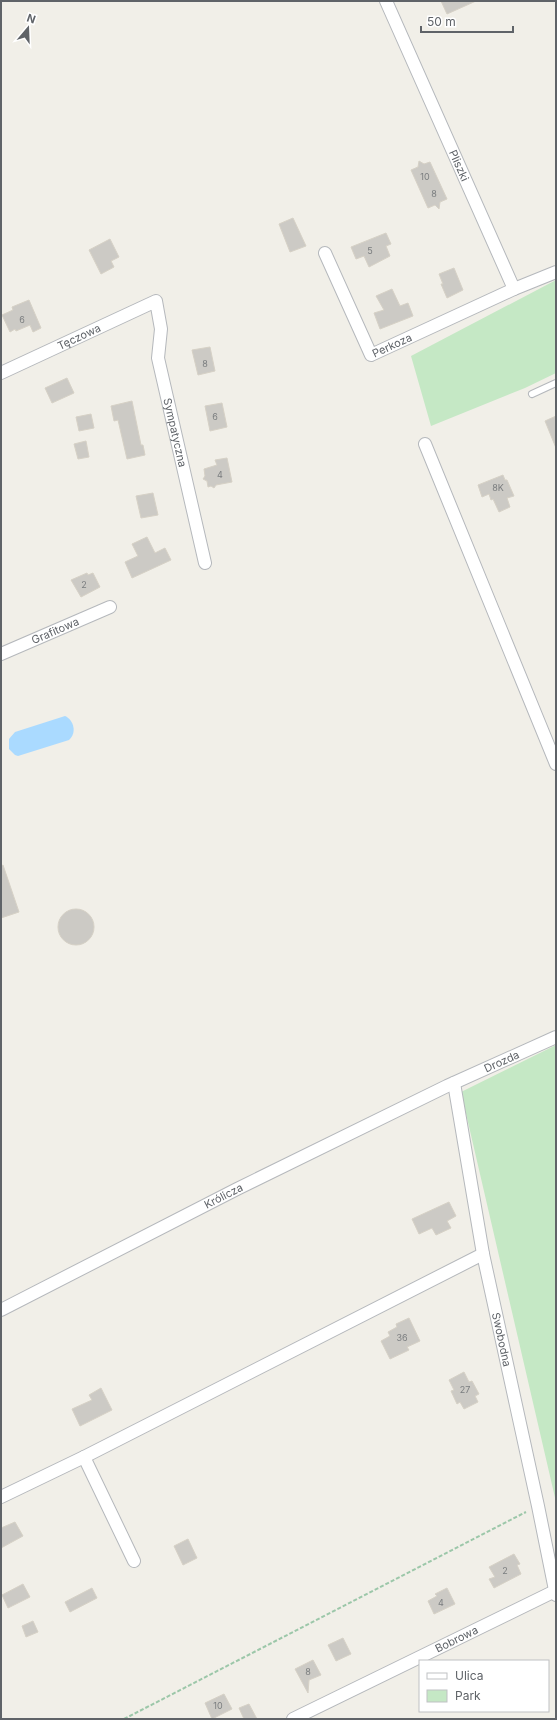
<svg xmlns="http://www.w3.org/2000/svg" width="557" height="1720" viewBox="0 0 557 1720" font-family="Inter,sans-serif">
  <style>
    .green { fill: #c5e8c5 }
    .water { fill: #aadaff }
    .building { fill: #cccac5; stroke: #d6d1c6 }
    .lines { fill: none; stroke-linecap: round; stroke-linejoin: round }
    .lane-casing { stroke: #b5b8bc; stroke-width: 8 }
    .street-casing { stroke: #b5b8bc; stroke-width: 14 }
    .path { stroke: #9cc7a9; stroke-width: 2; stroke-dasharray: 4 2; stroke-linecap: butt }
    .lane { stroke: #fff; stroke-width: 6 }
    .street { stroke: #fff; stroke-width: 12 }
    .labels { text-anchor: middle; stroke-width: 3; stroke-linejoin: round; paint-order: stroke }
    .number-label { font-size: 9px; fill: #7a7d7f }
    .street-label { font-size: 11px; fill: #5f6368; stroke: #fff }
  </style>
  <rect width="100%" height="100%" fill="#f1efe8"/>
  <path class="green" d="M556,280V373L525,388L431,426L411,356Z
    M556,1045V1502L461,1092Z"/>
  <path class="water" d="M65,716C74,720 77,733 69,740L18,756L15,755L9,749V739L15,732Z"/>
  <path class="building" d="M441,1H476L447,14Z
    M419,161L424,164L430,162L447,199L440,202L439,209L435,205L428,208L411,170L418,167Z
    M293,218L306,246L290,252L279,224Z
    M386,233L391,244L386,246L390,256L369,267L364,256L356,259L351,247Z
    M110,239L119,257L111,261L114,267L101,274L89,250Z
    M454,268L463,290L447,298L441,284H443L439,274Z
    M392,289L400,306L408,303L413,316L380,329L374,313L384,310L376,296Z
    M29,300L41,328L33,332L30,325L16,331L15,329L10,332L2,315L13,310L12,307Z
    M210,347L215,371L198,375L192,350Z
    M67,378L74,393L52,403L45,388Z
    M132,401L141,445H143L145,455L127,459L118,420L114,421L111,406Z
    M222,403L227,427L210,431L205,406Z
    M91,414L94,428L79,431L76,417Z
    M556,416V448L545,421Z
    M86,441L89,457L78,459L74,444Z
    M227,458L232,482L216,485L214,488L211,486L208,487L207,481L203,479L205,476L204,469L217,465L215,460Z
    M503,475L505,480H507L514,496L507,498L510,507L499,512L493,499L491,500L489,494L482,497L478,485Z
    M153,493L158,515L141,518L136,496Z
    M147,537L155,553L165,548L171,560L132,578L125,562L138,556L132,544Z
    M87,573L88,575L93,573L100,587L81,597L71,580Z
    M3,865L19,912L1,918V866Z
    M58 927a18 18 0 1 1 36 0a18 18 0 1 1-36 0Z
    M449,1202L456,1216L447,1221L451,1228L436,1235L432,1228L419,1234L412,1219Z
    M409,1318L420,1341L407,1347L409,1350L390,1359L381,1341L390,1336L388,1332L397,1327L396,1324Z
    M464,1372L469,1382L472,1381L479,1394L475,1396L478,1402L464,1409L460,1402L457,1404L451,1391L454,1390L449,1380Z
    M101,1388L112,1410L80,1426L72,1409L92,1400L89,1395Z
    M15,1522L23,1536L1,1548V1528Z
    M188,1539L197,1558L183,1565L174,1546Z
    M514,1554L520,1564L517,1565L521,1574L494,1588L489,1579L495,1577L489,1567Z
    M23,1584L30,1597L8,1608L2,1595Z
    M92,1588L97,1598L70,1612L65,1602Z
    M447,1588L455,1604L434,1614L428,1601L437,1596L435,1594Z
    M33,1621L38,1632L26,1637L22,1626Z
    M343,1638L351,1654L336,1661L328,1645Z
    M313,1660L321,1675L309,1680L308,1693L295,1669Z
    M224,1694L232,1709L212,1719L205,1703Z
    M249,1704L257,1719H244L239,1708Z"/>
  <g class="lines">
    <defs>
      <path id="lane" d="M532,394L556,383"/>
      <g id="street">
        <path id="s1" d="M386,1L514,289L556,272"/>
        <path id="s2" d="M325,253L371,355L514,289"/>
        <path id="s3" d="M1,373L156,301L161,329L158,358L205,563"/>
        <path d="M425,444L556,764"/>
        <path id="s4" d="M1,654L110,607"/>
        <path id="s5" d="M454,1083L483,1254L538,1506L556,1595"/>
        <path id="s6" d="M1,1310L237,1189L447,1086L556,1037"/>
        <path d="M84,1457L134,1561"/>
        <path d="M1,1497L84,1457L483,1254"/>
        <path id="s7" d="M293,1719L555,1591"/>
      </g>
    </defs>
    <use href="#lane" class="lane-casing"/>
    <use href="#street" class="street-casing"/>
    <path class="path" d="M124,1719L526,1512"/>
    <use href="#lane" class="lane"/>
    <use href="#street" class="street"/>
  </g>
  <g class="labels">
    <g class="number-label">
      <text x="425" y="180">10</text>
      <text x="434" y="197">8</text>
      <text x="370" y="254">5</text>
      <text x="22" y="323">6</text>
      <text x="205" y="367">8</text>
      <text x="215" y="420">6</text>
      <text x="220" y="478">4</text>
      <text x="498" y="491">8K</text>
      <text x="84" y="588">2</text>
      <text x="402" y="1341">36</text>
      <text x="465" y="1393">27</text>
      <text x="505" y="1574">2</text>
      <text x="441" y="1606">4</text>
      <text x="308" y="1675">8</text>
      <text x="218" y="1709">10</text>
    </g>
    <g class="street-label">
      <text dy="4" stroke="none"><textPath href="#s1" startOffset="180">Pliszki</textPath></text>
      <text dy="4" stroke="none"><textPath href="#s3" startOffset="86">Tęczowa</textPath></text>
      <text dy="4" stroke="none"><textPath href="#s2" startOffset="135">Perkoza</textPath></text>
      <text dy="4" stroke="none"><textPath href="#s3" startOffset="305">Sympatyczna</textPath></text>
      <text dy="4" stroke="none"><textPath href="#s4" startOffset="59">Grafitowa</textPath></text>
      <text dy="4" stroke="none"><textPath href="#s6" startOffset="559">Drozda</textPath></text>
      <text dy="4" stroke="none"><textPath href="#s6" startOffset="250">Królicza</textPath></text>
      <text dy="4" stroke="none"><textPath href="#s5" startOffset="261">Swobodna</textPath></text>
      <text dy="4" stroke="none"><textPath href="#s7" startOffset="182">Bobrowa</textPath></text>
    </g>
  </g>
  <rect width="557" height="1720" fill="none" stroke="#5f6368" stroke-width="4"/>
  <rect x="419" y="1660" width="130" height="52" fill="#ffffff" stroke="#bfc1c3"/>
  <rect x="427" y="1673" width="20" height="6" fill="#ffffff" stroke="#bfc1c3"/>
  <text x="455" y="1680" font-size="12" fill="#5f6368">Ulica</text>
  <rect x="427" y="1690" width="20" height="12" fill="#c5e8c5" stroke="#bfc1c3"/>
  <text x="455" y="1700" font-size="12" fill="#5f6368">Park</text>
  <g transform="translate(28 28) rotate(19)" stroke="#ffffff" stroke-width="3" paint-order="stroke">
  <path d="M0-3L7 15L0 10L-7 15Z" fill="#5f6368"/>
  <text y="-6" font-size="11" font-weight="bold" text-anchor="middle" fill="#5f6368">N</text>
  </g>
  <path d="M421 26v6h92v-6" fill="none" stroke="#5f6368" stroke-width="2"/>
  <text x="427" y="26" font-size="12" fill="#5f6368" stroke="#ffffff" stroke-width="3" paint-order="stroke">50 m</text>
</svg>
